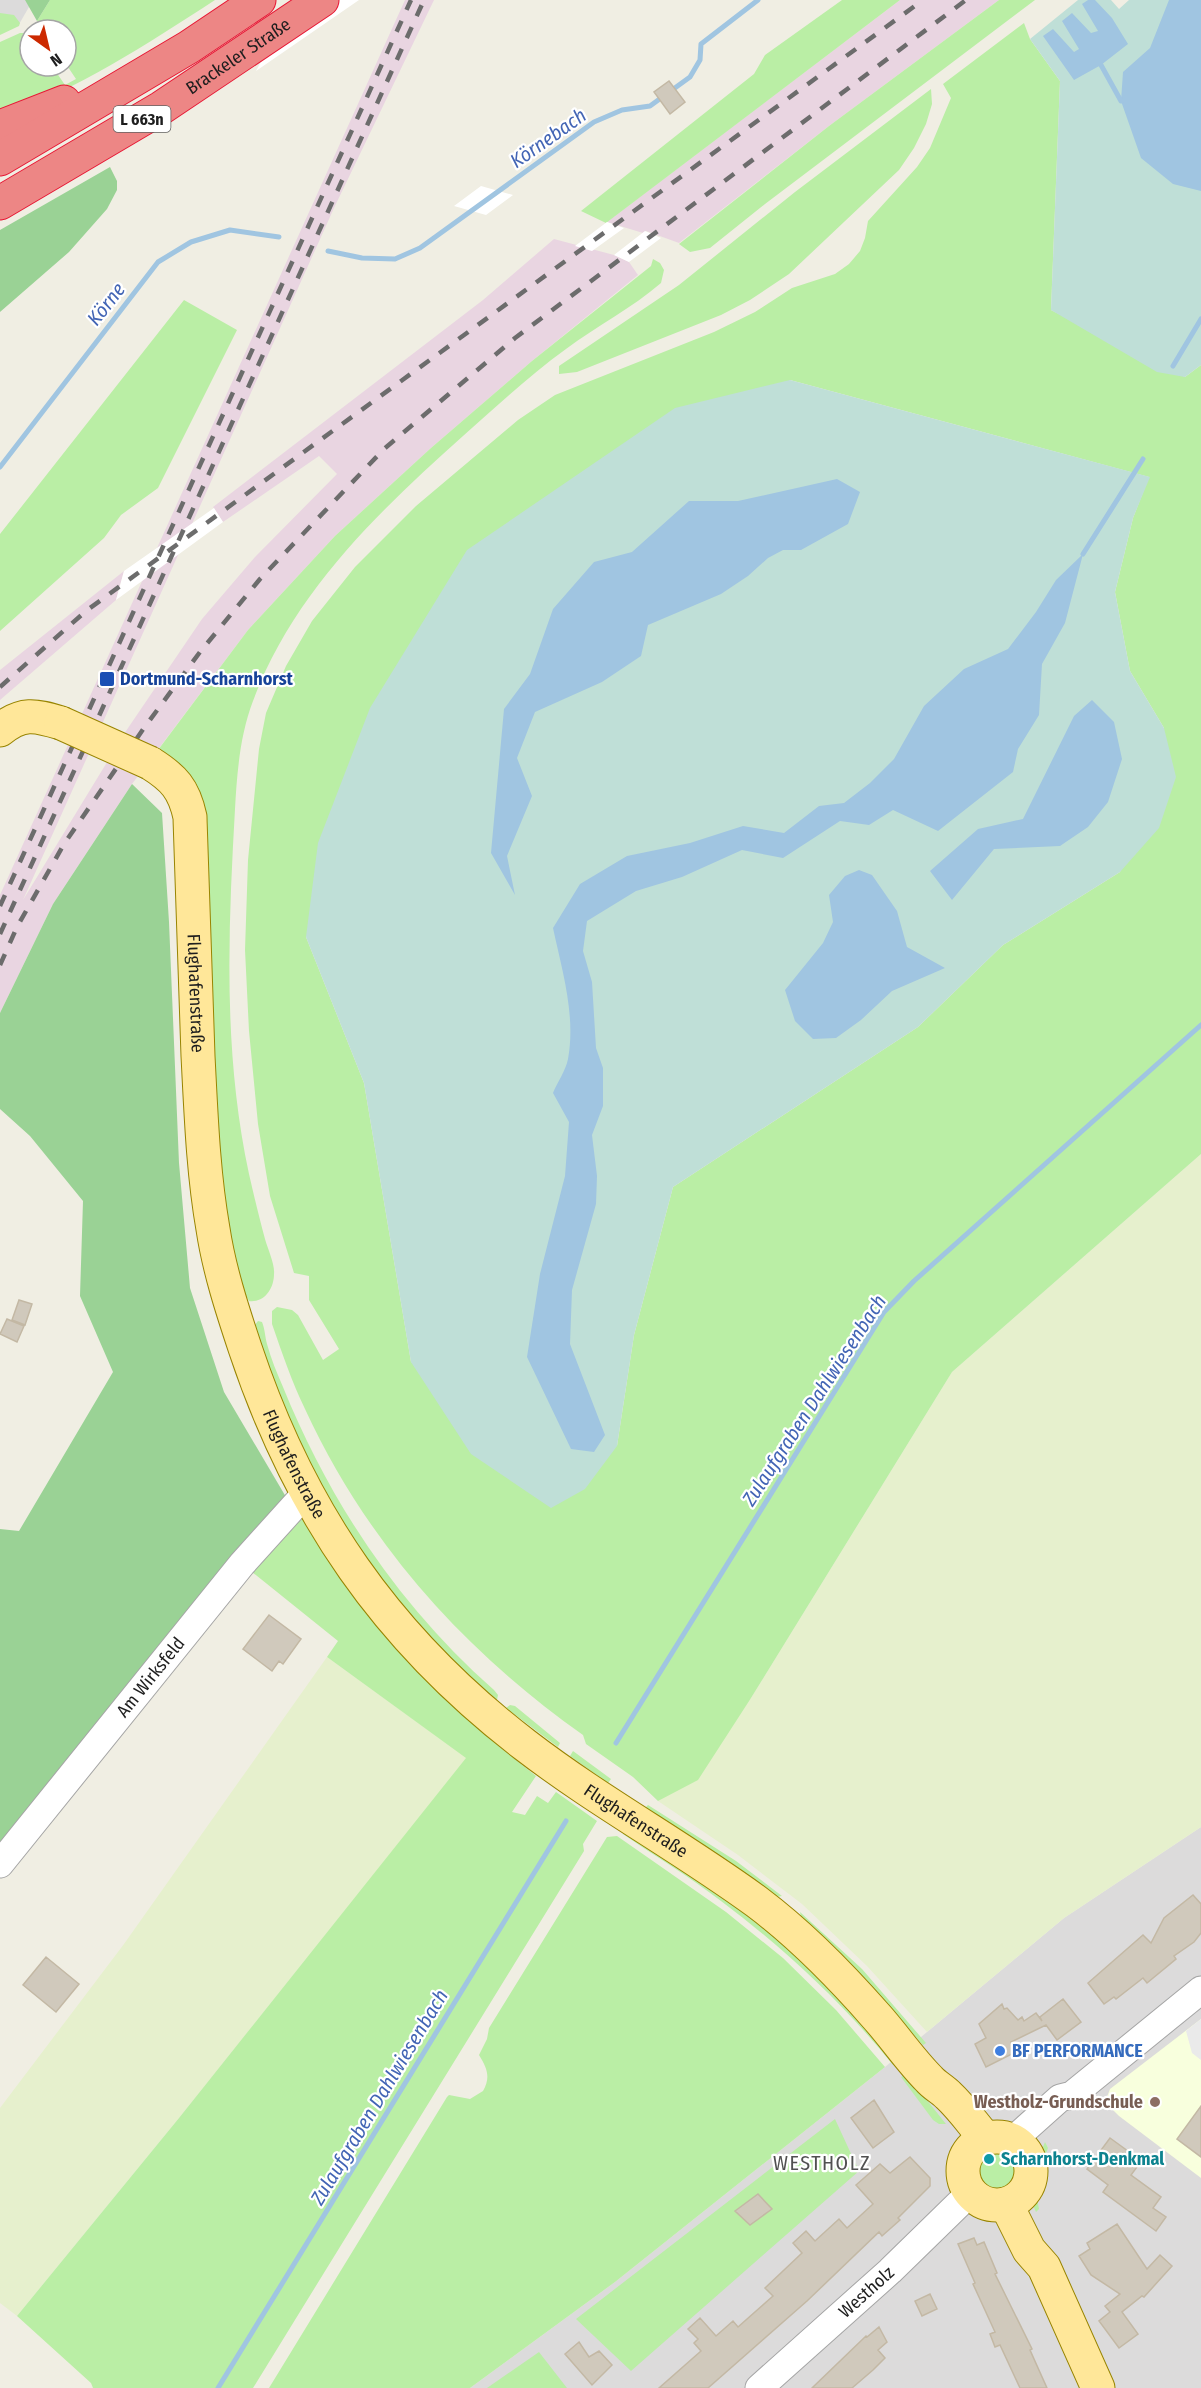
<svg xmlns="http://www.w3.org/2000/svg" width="1201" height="2388" viewBox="0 0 1201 2388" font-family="'Fira Sans Condensed',sans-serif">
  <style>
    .residential { fill: #dcdbdb }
    .industrial { fill: #e9d5e1 }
    .education { fill: #f8ffdd }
    .farmland { fill: #e6f0cd }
    .grass { fill: #baeea5; fill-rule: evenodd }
    .forest { fill: #9ad295 }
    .wetland { fill: #bfdfd7 }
    .parking { fill: #eaeaea }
    .water { fill: #a0c5e1 }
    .pier { fill: #fff }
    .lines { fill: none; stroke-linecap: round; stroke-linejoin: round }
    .stream { stroke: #a0c5e1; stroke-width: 5 }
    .building { fill: #d0c9bc; stroke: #c3b8a4; stroke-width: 1.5 }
    .minor-casing { stroke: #a5a5a5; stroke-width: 29 }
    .major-casing { stroke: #988400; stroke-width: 35 }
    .highway-casing { stroke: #e71734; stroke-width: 35 }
    .minor { stroke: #fff; stroke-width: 27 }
    .major { stroke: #ffe799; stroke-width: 33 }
    .highway { stroke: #ed8685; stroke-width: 33 }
    .rail { stroke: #6c6c6c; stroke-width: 4.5; stroke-dasharray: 12 12; stroke-linecap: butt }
    .major-bridge-casing { stroke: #988400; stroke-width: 35; stroke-linecap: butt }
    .major-bridge { stroke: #ffe799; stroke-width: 33 }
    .transit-dot { fill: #1a4fb4; stroke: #fff; stroke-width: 2 }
    .shop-dot { fill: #3f7fe0; stroke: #fff; stroke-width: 2 }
    .education-dot { fill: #8d6e63; stroke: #fff; stroke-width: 2 }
    .culture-dot { fill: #0f9aa8; stroke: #fff; stroke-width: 2 }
    .labels { text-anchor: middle; stroke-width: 4.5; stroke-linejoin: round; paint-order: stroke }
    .shield { fill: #fff; stroke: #626262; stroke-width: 1.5 }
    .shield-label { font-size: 16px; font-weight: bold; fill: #1e1e1e }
    .street-label { font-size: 18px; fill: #1e1e1e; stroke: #fff }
    .transit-label { font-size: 18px; font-weight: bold; fill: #164399; stroke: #fff; text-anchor: start }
    .shop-label { font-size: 18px; font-weight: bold; fill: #366cbe; stroke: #fff; text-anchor: start }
    .education-label { font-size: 18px; font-weight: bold; fill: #785e54; stroke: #fff; text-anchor: end }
    .culture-label { font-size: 18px; font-weight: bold; fill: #0d838f; stroke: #fff; text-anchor: start }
    .water-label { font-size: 20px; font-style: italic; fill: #4365b5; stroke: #fff }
    .neighbourhood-label { font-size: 20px; letter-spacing: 1.5px; fill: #515151; stroke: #fff }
  </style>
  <rect width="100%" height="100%" fill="#f0eee3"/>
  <path class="residential" d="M0,0H33L18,26L0,33Z
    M1201,1827V2388H470L615,2282L885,2067L1064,1918Z"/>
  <path class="industrial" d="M405,0H434L334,208L23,900L126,731L202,619L255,557L337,474L319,456L223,522L213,507L483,300L554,239L614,255L629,262L638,275L532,361L431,448L335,536L248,630L132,784L53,904L0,1013V895Z
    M900,0H999L829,126L679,243L646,231L643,233L607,222Z
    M124,571L116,600L0,700V670Z"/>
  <path class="education" d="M1201,2019V2178L1119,2116L1110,2107L1107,2097L1110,2089Z"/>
  <path class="farmland" d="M1201,1154V1827L1064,1918L927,2032L867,1966L802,1904L738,1855L658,1801L665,1796L751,1698L952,1372Z
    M327,1657L467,1758L179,2118L17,2316L0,2303V2108L124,1944Z"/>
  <path class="grass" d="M50,0H215C146,45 78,89 0,118V42L20,33H30V66H52L65,85L76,79L66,64V30H44L37,21Z
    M842,0H900L606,223L581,211L754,74L765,55Z
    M999,0H1035L765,204L710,248L690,252L679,244L829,126Z
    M0,13L14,15L20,23L19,26L0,35Z
    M1024,23L1030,39L1060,81L1051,310L1185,377L1201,365V1154L952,1372L751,1698L698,1780L658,1801L633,1777L586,1744L583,1735C463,1650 367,1543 305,1409C292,1382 282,1353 272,1324V1311L277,1307L292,1310L298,1315L323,1360L339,1349L309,1300V1276L294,1273L270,1196L258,1124L249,1031L245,950L248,860L259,749L266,713L286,666L312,621L355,567L416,506L518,420L555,395L714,332L755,312L792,288L835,274L849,264L860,251L865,238L868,221L917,167L930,148L951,98L943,84ZM790,380L1149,477L1133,518L1115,592L1130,671L1164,728L1120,872L1003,945L918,1027L673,1187L634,1335L617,1446L411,1362L364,1083L306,937Z
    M931,89L932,104L926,124L914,148L899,170L789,274L750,300L721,315L577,372L559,374V366L679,285L795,192Z
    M653,259L660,263L664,270L661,283C632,308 597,326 566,349C530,375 497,406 463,436C379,511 293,593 253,701C240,735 237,773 235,809C228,932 223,1053 249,1174C254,1196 259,1217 265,1239C268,1250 275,1264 274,1274C274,1289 264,1303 249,1301L242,1288L230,1233L222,1174L217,1111L210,937L158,750L248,630L335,536L431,448L532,361L651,266Z
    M184,300L237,330L158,488L121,515L104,538L0,631V534Z
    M258,1321L262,1322C265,1329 265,1337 267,1344C271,1359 277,1373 283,1387C330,1503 400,1607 494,1690L498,1695L497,1700C477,1690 453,1661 437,1644C378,1580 325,1506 290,1425C277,1393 266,1359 254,1326Z
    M302,1517C362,1618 443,1704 536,1776L512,1812L525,1815L537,1796L548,1803L556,1792L597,1821L583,1844L584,1851L253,2388H93L91,2383L17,2316L179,2118L466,1758L327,1657L338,1641L247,1568Z
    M510,1705L515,1706L560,1743L558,1747L506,1708Z
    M573,1751L611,1779L608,1783L570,1756Z
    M648,1805L736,1861L782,1896L776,1897L645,1808Z
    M624,1831L741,1909L784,1945L832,1989L897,2063L893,2065C843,2003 785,1949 721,1901C690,1877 655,1856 623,1834Z
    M617,1836L726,1912L783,1958L836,2010L885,2067L615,2282L470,2388H269L447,2097L449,2095L470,2099L483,2091C491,2077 487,2068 479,2055L487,2039L489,2028L607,1837Z
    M800,1912L862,1969L926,2043L923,2045L858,1973L801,1917Z
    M906,2074L946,2124H939L933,2120L901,2077Z
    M835,2119L859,2171L631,2371L576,2319Z
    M1045,2142L1048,2148C1041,2168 1034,2186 1039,2209L1036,2212C1030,2200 1035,2192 1037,2180C1040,2164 1038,2158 1045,2142Z
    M977 2171a20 20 0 1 1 40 0a20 20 0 1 1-40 0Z
    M539,2352L567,2388H487Z"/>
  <path class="forest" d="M25,0H50L37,21Z
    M110,167L117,181V190L107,209L69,252L0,312V230Z
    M132,784L162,813L169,922L179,1163L190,1288L224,1392L286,1497L0,1847V1529L19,1531L113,1372L80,1296L83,1201L30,1136L0,1109V1013L53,904Z"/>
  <path class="wetland" d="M1078,0H1111L1119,9L1129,0H1201V365L1185,377L1157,372L1051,310L1060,81L1030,39Z
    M790,380L1150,477L1133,518L1115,592L1130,671L1164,728L1176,777L1159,828L1120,872L1003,945L918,1027L673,1187L634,1335L617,1446L585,1489L551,1508L471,1454L411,1362L364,1083L306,937L318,843L370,708L467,550L675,408Z"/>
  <path class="parking" d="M1201,2019V2060L1192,2053L1186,2031Z"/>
  <path class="water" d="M1088,0H1095L1112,18L1128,44L1101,65L1074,80L1043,36L1053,29L1074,52L1079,49L1062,21L1072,13L1091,33L1098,31L1082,4Z
    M1169,0H1201V191L1173,184L1141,158L1121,101L1123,72L1150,48Z
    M837,479L860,492L848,524L801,550H783L768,558L748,576L721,594L648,625L641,656L602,682L535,712L517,758L532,796L507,856L515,895L491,853L504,709L530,674L553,609L594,562L632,552L689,501H738Z
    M1083,554L1065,623L1042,664L1039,715L1018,749L1013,772L938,831L893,810L869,825L840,821L783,858L742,850L682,877L636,891L587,921L583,951L592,982L596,1048L603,1068V1106L592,1135L597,1176L596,1204L572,1290L570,1344L605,1435L594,1452L571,1449L527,1357L540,1274L565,1176L569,1122L553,1093C557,1083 566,1070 568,1059C576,1015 562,970 553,928L580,884L627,856L690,843L743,826L784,833L819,806L844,803L870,783L894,759L924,706L964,669L1008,649L1036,612L1056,580Z
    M1092,700L1114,722L1122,759L1108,802L1088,827L1060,846L994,849L952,900L930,871L978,829L1023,819L1074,716Z
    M859,870L872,875L897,911L907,947L945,968L892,991L861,1020L836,1038L813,1039L795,1021L785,990L823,943L833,922L829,895L845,876Z"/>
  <path class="pier" d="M294,0H359L256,71Z
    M481,186L513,195L486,215L454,206Z
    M607,222L624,228L592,251L575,246Z
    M645,231L661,238L629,262L614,255Z
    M214,508L223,522L116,600L124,571Z"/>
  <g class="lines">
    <path class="stream" d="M1101,65L1121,101
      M328,251L362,258L395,259L420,248L594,122L622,110L650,106L690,77L700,60L701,44L758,0
      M1173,366L1201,319
      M0,467L158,262L191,242L230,230L279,237
      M1083,554L1143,459
      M616,1743L884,1312L914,1281L1201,1025
      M218,2388L566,1821"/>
  </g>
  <path class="building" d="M669,81L685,102L670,114L654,92Z
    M19,1300L32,1304L25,1325L12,1320Z
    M7,1319L24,1326L17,1342L0,1334Z
    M269,1615L301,1639L283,1664L279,1661L272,1671L243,1649Z
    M1193,1895L1201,1904V1933L1194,1942L1174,1956L1176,1959L1147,1983L1143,1978L1116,1999L1114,1997L1104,2004L1088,1983L1143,1935L1151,1943L1164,1918Z
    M46,1957L79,1984L56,2012L23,1985Z
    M1063,1999L1081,2022L1057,2040L1046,2025L1011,2042L1016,2052L986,2067L975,2044L986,2038L979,2024L1002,2004L1004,2009L1007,2008L1018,2020L1022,2017L1024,2021L1036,2013L1042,2021L1040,2017Z
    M874,2100L894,2132L873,2148L851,2118Z
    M1201,2106V2157L1177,2139Z
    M1110,2138L1136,2157L1132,2163L1137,2167L1131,2175L1161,2197L1153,2208L1166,2217L1156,2231L1103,2192L1108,2185L1087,2169Z
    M910,2157L930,2178V2186L898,2218L900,2220L882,2236L879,2232L807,2301L708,2388H659L701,2351L694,2343L698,2339L688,2329L700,2318L716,2336L733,2321L738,2327L773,2296L765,2288L802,2253L793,2243L806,2231L815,2241L839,2219L847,2228L873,2204L856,2185L880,2164L890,2173Z
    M758,2194L772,2209L750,2225L735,2211Z
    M1117,2224L1147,2269L1160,2255L1172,2266L1144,2297L1142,2296L1122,2312L1138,2334L1119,2348L1099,2321L1110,2312L1105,2306L1120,2294L1091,2275L1079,2256L1090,2249L1087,2243Z
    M974,2238L977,2245L984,2242L997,2273L995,2274L1032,2349L1030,2350L1047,2388H1020L1000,2345L995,2347L990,2334L995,2332L973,2284L975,2283L958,2244Z
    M930,2294L937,2309L922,2316L915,2301Z
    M879,2327L887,2342L878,2350L885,2358L873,2370L852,2388H812L866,2336L867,2337Z
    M579,2342L589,2357L599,2351L612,2365L592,2385L565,2354Z"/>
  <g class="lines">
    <defs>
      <g id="minor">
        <path id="s1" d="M0,1864L242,1564L306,1493"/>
        <path d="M1013,2140L1060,2098L1072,2095L1201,1990"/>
        <path id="s2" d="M759,2388L890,2271L970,2193"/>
      </g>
      <g id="major">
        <path d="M0,730C22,712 35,715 61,723"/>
        <path id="s3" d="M150,763C174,778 184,789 190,817C192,897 195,977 198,1056C201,1113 203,1172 213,1229C219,1269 232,1309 245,1348C300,1513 387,1639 525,1745C599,1802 682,1847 757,1902C801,1935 840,1975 876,2016C894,2036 910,2060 929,2079C934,2085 942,2089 948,2095C962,2108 973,2124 985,2138"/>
        <circle cx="997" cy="2171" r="34"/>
        <path d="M1006,2204L1029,2250L1044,2267L1098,2388"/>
      </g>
      <g id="highway">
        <path d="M0,127L64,102"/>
        <path d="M0,159L189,47L259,0"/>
        <path id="s4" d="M0,203L161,108L322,0"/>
      </g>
    </defs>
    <use href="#minor" class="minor-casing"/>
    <use href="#major" class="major-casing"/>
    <use href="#highway" class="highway-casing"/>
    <use href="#minor" class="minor"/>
    <use href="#major" class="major"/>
    <use href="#highway" class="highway"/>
    <path class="rail" d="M0,687L86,611L923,0
      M0,906L411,0
      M0,934L424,0
      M0,965L17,927L64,844L144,728L200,652L260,579L384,449L515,338L966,0"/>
    <defs>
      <path id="major-bridge" d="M61,723L150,763"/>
    </defs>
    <use href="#major-bridge" class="major-bridge-casing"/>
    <use href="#major-bridge" class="major-bridge"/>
  </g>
  <rect class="transit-dot" x="99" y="671" width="16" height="16" rx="3"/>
  <circle class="shop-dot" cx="1000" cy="2051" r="6"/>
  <circle class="education-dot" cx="1155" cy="2102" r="6"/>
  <circle class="culture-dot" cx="989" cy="2159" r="6"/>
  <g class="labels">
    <rect class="shield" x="113.5" y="106" width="57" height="26" rx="4.5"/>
    <g class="shield-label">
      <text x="142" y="125">L 663n</text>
    </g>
    <g class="street-label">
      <text dy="6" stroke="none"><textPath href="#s4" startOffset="280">Brackeler Straße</textPath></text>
      <text dy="6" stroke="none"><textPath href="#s3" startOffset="246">Flughafenstraße</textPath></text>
      <text dy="6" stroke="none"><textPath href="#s3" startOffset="732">Flughafenstraße</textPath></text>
      <text dy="6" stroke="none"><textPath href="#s1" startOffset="240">Am Wirksfeld</textPath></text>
      <text dy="6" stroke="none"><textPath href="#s3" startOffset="1234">Flughafenstraße</textPath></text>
      <text dy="6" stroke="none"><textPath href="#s2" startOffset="144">Westholz</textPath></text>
    </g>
    <g class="transit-label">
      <text x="120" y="685">Dortmund-Scharnhorst</text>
    </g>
    <g class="shop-label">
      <text x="1012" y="2057">BF PERFORMANCE</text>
    </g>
    <g class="education-label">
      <text x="1143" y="2108">Westholz-Grundschule</text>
    </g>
    <g class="culture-label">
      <text x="1001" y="2165">Scharnhorst-Denkmal</text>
    </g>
    <g class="water-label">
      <text transform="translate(548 138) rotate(-35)" y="7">Körnebach</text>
      <text transform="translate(106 304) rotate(-52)" y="7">Körne</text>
      <text transform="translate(814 1400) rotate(-57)" y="7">Zulaufgraben Dahlwiesenbach</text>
      <text transform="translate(379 2097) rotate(-59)" y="7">Zulaufgraben Dahlwiesenbach</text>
    </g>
    <g class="neighbourhood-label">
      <text x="822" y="2170">WESTHOLZ</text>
    </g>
  </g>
  <g transform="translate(48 48) rotate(146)"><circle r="28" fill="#ffffff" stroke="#a5a5a5" stroke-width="1.5"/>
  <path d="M0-4.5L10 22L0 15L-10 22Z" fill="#cc2900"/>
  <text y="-9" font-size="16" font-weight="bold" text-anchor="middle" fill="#1e1e1e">N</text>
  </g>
</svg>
